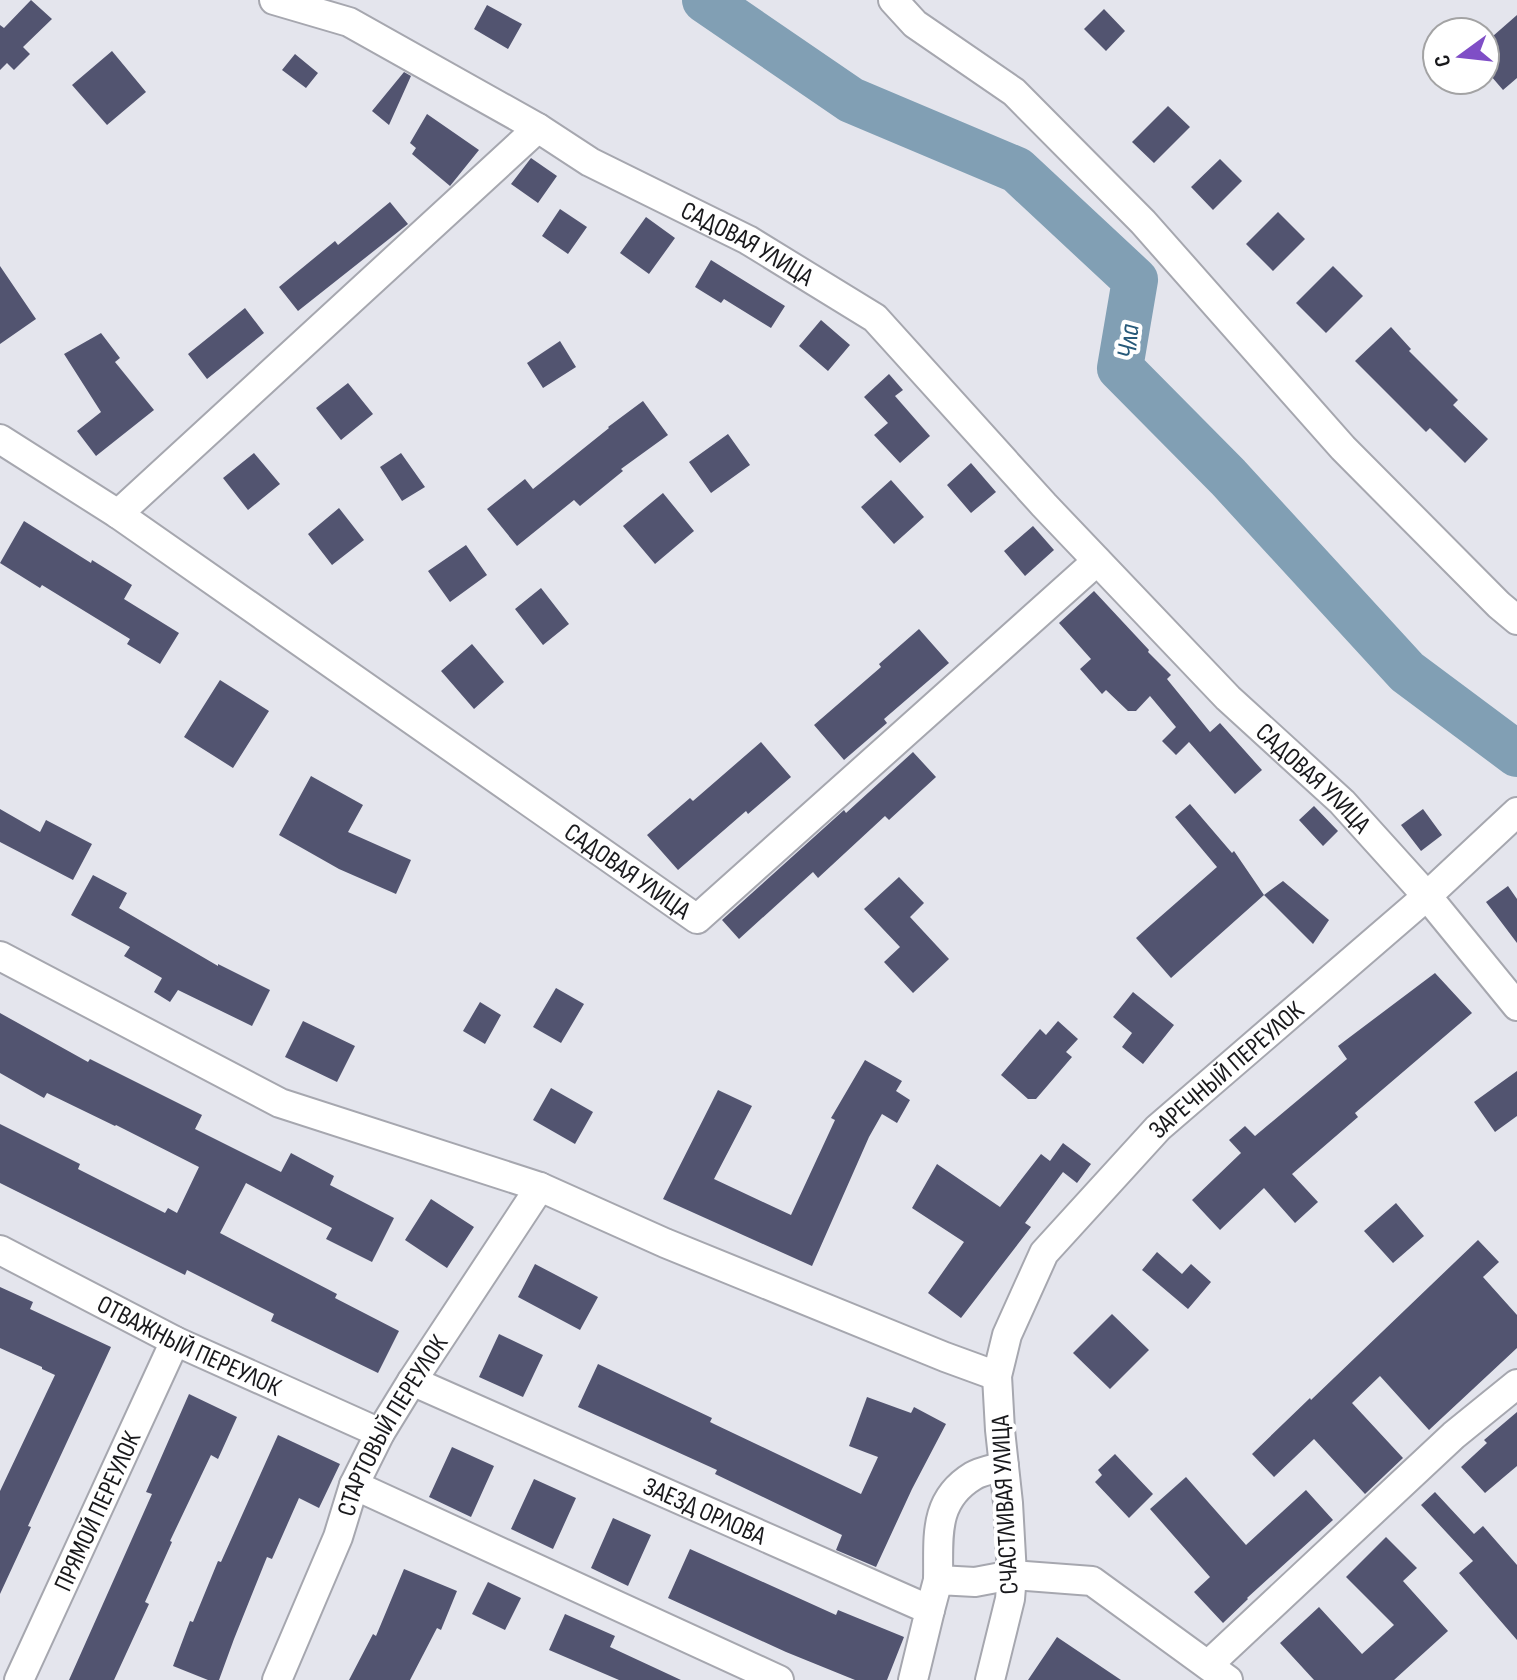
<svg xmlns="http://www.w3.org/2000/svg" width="1517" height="1680" viewBox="0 0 1517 1680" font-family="'Sofia Sans Condensed',sans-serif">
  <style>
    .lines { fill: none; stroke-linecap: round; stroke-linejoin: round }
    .river { stroke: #819fb4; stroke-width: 46 }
    .building { fill: #525470 }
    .minor-casing { stroke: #a6a7af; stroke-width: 32 }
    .minor { stroke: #fff; stroke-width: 28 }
    .labels { text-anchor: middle; stroke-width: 8; stroke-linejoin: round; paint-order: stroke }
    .street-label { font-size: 26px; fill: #19191c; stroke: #fff }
    .water-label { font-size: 28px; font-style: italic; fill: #265979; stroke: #fff }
  </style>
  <rect width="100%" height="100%" fill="#e4e5ed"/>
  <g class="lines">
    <path class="river" d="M705,0L851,100L1017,170L1135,280L1120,368L1228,477L1407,672L1517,754"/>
  </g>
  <path class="building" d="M31,0L52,19L23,47L30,54L14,70L7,63L0,70V25L4,28Z
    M487,5L522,24L508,49L474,29Z
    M1104,9L1125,31L1106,51L1084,29Z
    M1517,15V78L1503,90L1485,69V43Z
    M112,51L146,92L107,125L72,85Z
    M295,54L318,73L306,88L282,70Z
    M404,72L411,76L389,125L372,111Z
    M1168,106L1190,127L1154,163L1132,142Z
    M427,114L479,150L450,186L412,154L416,148L410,143Z
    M531,158L557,176L538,203L511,184Z
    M1220,159L1242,181L1213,210L1191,187Z
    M390,202L408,224L298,311L279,287L335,241L338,245Z
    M560,209L587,227L568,254L542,236Z
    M1278,212L1305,239L1273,271L1246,244Z
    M646,217L675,238L649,274L620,253Z
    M711,260L785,306L771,328L724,299L721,303L695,287Z
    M0,266L36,319L0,344Z
    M1333,266L1363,296L1326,333L1296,303Z
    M245,308L264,333L207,379L188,354Z
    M821,320L850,345L828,371L799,346Z
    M1391,327L1411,349L1409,351L1458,400L1453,405L1488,439L1465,463L1430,428L1426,432L1355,361Z
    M101,333L120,358L115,362L154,410L96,456L77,431L101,412L64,354Z
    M560,341L576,367L543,388L527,363Z
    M889,374L903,390L895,396L930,436L900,463L874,435L888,423L864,397Z
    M348,383L373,414L341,440L316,408Z
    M643,401L668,435L621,469L623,471L580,506L574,500L517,546L487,509L525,479L533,489L609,428L608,427Z
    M728,434L750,465L711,493L689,462Z
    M254,453L280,484L248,510L223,478Z
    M401,453L425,487L402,501L380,467Z
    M971,463L996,492L971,513L947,485Z
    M891,480L924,517L894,544L861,507Z
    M663,493L694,531L655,564L623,526Z
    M339,508L364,540L332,565L308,534Z
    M24,521L91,563L92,560L132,585L124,599L179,633L160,664L127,644L130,639L42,585L40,588L0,563Z
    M1033,526L1054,550L1025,576L1004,551Z
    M466,545L487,575L450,602L428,571Z
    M541,588L569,624L543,645L515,609Z
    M1094,591L1149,650L1148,652L1171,675L1167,679L1210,732L1220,723L1262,770L1235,794L1189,742L1176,755L1162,741L1176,727L1150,696L1136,711H1128L1106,690L1102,694L1080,669L1091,659L1059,623Z
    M919,629L949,663L884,719L887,723L844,760L814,725L881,667L879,664Z
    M472,644L504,682L474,709L441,671Z
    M220,680L269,711L233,768L184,737Z
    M761,742L791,777L748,814L746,811L678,870L647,835L690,798L693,801Z
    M913,752L936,777L889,820L885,816L818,878L813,872L739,939L722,920L844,810L846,813Z
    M311,776L363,805L348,832L411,860L396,894L339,869L279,835Z
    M1190,804L1232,853L1234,851L1264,895L1171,978L1136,938L1217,867L1175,817Z
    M1314,806L1338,831L1323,846L1299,820Z
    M0,809L40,832L46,820L92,844L73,880L0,842Z
    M1423,809L1442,835L1421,851L1401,825Z
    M93,875L127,893L119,908L218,966V964L270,990L252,1026L178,990L170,1002L154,992L162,978L124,956L130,947L71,915Z
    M899,877L924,903L910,917L949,959L913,993L884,962L900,947L864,909Z
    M1283,881L1329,920L1313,944L1264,895Z
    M1508,886L1517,899V943L1486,902Z
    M1435,973L1472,1013L1355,1113L1358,1117L1292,1174L1318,1202L1295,1223L1264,1188L1220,1230L1192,1200L1241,1153L1229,1140L1245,1126L1255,1136L1347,1059L1338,1046Z
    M556,988L584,1004L561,1043L533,1027Z
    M1133,992L1174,1025L1143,1064L1122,1047L1132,1033L1113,1017Z
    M480,1002L501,1015L485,1044L463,1031Z
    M0,1013L88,1062L90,1059L202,1115L195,1129L281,1172L291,1153L334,1176L330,1185L394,1218L372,1262L326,1239L332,1228L246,1183L220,1233L337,1294L335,1298L399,1331L378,1373L271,1321L274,1314L187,1270L185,1275L0,1183V1124L80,1164L78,1169L165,1213L168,1208L177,1213L199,1167L116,1125L115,1126L47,1093L44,1098L0,1073Z
    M303,1021L355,1046L337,1082L285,1057Z
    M1058,1021L1078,1039L1066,1052L1072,1057L1036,1099H1028L1001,1075L1040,1029L1046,1035Z
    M865,1060L902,1081L896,1091L910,1100L897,1123L882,1114L869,1137L812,1266L663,1199L718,1090L752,1106L714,1179L791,1215L835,1120L831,1118Z
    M1517,1071V1116L1495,1132L1474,1102Z
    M551,1088L593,1112L575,1144L533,1120Z
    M1063,1143L1091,1164L1077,1183L1063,1172L1025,1223L1031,1227L961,1318L928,1293L964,1242L912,1208L937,1164L1000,1207L1041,1154L1050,1161Z
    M431,1199L474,1227L447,1268L405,1240Z
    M1396,1203L1424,1236L1393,1263L1364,1231Z
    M1478,1240L1499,1262L1483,1277L1517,1315V1348L1429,1430L1380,1376L1352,1403L1403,1458L1365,1494L1314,1439L1274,1477L1252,1454L1310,1398L1311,1400Z
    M1157,1252L1182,1274L1191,1264L1211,1282L1188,1309L1142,1270Z
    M535,1264L598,1297L580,1330L518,1297Z
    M0,1287L33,1302L30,1309L111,1347L28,1526L31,1527L0,1594V1491L55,1375L42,1369V1367L0,1348Z
    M1112,1314L1149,1350L1110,1389L1073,1353Z
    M499,1334L543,1355L523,1397L479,1377Z
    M598,1364L712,1418L710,1422L714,1424L861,1494L878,1457L849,1446L867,1397L911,1413L914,1407L946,1424L912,1489L876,1567L836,1550L842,1535L715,1474L717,1470L578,1407Z
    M189,1394L237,1417L218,1459L211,1455L170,1541L172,1542L145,1602L149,1604L114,1680H69L152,1494L146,1492Z
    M1517,1412V1466L1485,1493L1461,1467L1487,1443L1484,1440Z
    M278,1435L340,1464L319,1508L299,1498L272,1559L267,1557L234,1639L219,1680H208L173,1666L190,1621L193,1622L218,1561L221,1562Z
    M452,1447L494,1466L471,1517L429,1497Z
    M1115,1454L1153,1494L1129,1518L1095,1482L1102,1475L1098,1470Z
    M1186,1477L1246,1545L1306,1490L1333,1520L1247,1598L1248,1599L1223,1623L1194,1592L1210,1577L1150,1509Z
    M534,1479L576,1498L553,1549L511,1529Z
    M1435,1492L1474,1534L1483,1526L1517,1565V1640L1459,1573L1473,1561L1421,1505Z
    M613,1518L651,1535L628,1586L591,1568Z
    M1386,1537L1417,1568L1403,1581L1448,1631L1394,1680H1314L1280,1643L1319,1607L1362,1654L1394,1625L1346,1577Z
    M690,1549L836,1615L838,1610L904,1637L887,1680H855L786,1652L668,1598Z
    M404,1569L457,1591L441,1630L437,1628L410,1680H349L373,1634L376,1636Z
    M488,1582L521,1598L505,1630L472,1614Z
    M565,1614L615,1636L610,1647L681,1680H619L549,1650Z
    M1057,1637L1121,1680H1028Z"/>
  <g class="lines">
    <defs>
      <g id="minor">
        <path id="s1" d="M274,0L349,22L538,128L590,162L748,240L875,318L1044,505L1228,698L1342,802L1427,896L1517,1006"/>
        <path d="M893,0L915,24L1014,92L1143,222L1343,448L1499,605L1517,620"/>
        <path id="s2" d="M0,439L118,514L697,919L1097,561"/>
        <path d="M118,514L538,128"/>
        <path d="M0,956L280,1103L540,1187L665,1243L945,1357L997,1376"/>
        <path id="s3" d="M0,1250L175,1341L380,1433"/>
        <path id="s4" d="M412,1381L930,1610L913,1680"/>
        <path d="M354,1485L779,1680"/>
        <path d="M938,1580C939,1539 932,1501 973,1476C981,1471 994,1469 1004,1466"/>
        <path d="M930,1610L938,1580L975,1582L1012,1575L1092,1581L1228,1680"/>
        <path d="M1208,1665L1454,1435L1517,1384"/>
        <path id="s5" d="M19,1680L175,1341"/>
        <path id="s6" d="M277,1680L338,1537L354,1485L380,1433L412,1381L540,1187"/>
        <path id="s7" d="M990,1680L1010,1599L1012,1575L1008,1503L1000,1430L997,1376L1007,1335L1044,1253L1158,1128L1427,896L1517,812"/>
      </g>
    </defs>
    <use href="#minor" class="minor-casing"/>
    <use href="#minor" class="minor"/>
  </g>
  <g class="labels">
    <g class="street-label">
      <text dy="9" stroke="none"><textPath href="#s1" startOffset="534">САДОВАЯ УЛИЦА</textPath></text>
      <text dy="9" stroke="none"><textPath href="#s1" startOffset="1318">САДОВАЯ УЛИЦА</textPath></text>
      <text dy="9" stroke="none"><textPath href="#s2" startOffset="762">САДОВАЯ УЛИЦА</textPath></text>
      <text dy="9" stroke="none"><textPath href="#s7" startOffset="698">ЗАРЕЧНЫЙ ПЕРЕУЛОК</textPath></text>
      <text dy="9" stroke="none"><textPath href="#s3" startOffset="212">ОТВАЖНЫЙ ПЕРЕУЛОК</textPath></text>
      <text dy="9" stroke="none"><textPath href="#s6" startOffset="280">СТАРТОВЫЙ ПЕРЕУЛОК</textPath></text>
      <text transform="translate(1004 1505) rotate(-93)" y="9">СЧАСТЛИВАЯ УЛИЦА</text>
      <text dy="9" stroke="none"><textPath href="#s5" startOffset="186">ПРЯМОЙ ПЕРЕУЛОК</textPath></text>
      <text dy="9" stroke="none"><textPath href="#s4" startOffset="320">ЗАЕЗД ОРЛОВА</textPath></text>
    </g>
    <g class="water-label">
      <text transform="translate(1127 341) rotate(-84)" y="10">Чла</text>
    </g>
  </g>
  <g transform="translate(1461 56) rotate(255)"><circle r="38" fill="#ffffff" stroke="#a3a3a4" stroke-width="2"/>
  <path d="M0-6L14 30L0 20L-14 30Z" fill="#7f4ec6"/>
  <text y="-12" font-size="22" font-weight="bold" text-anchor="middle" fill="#19191c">С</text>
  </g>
</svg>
